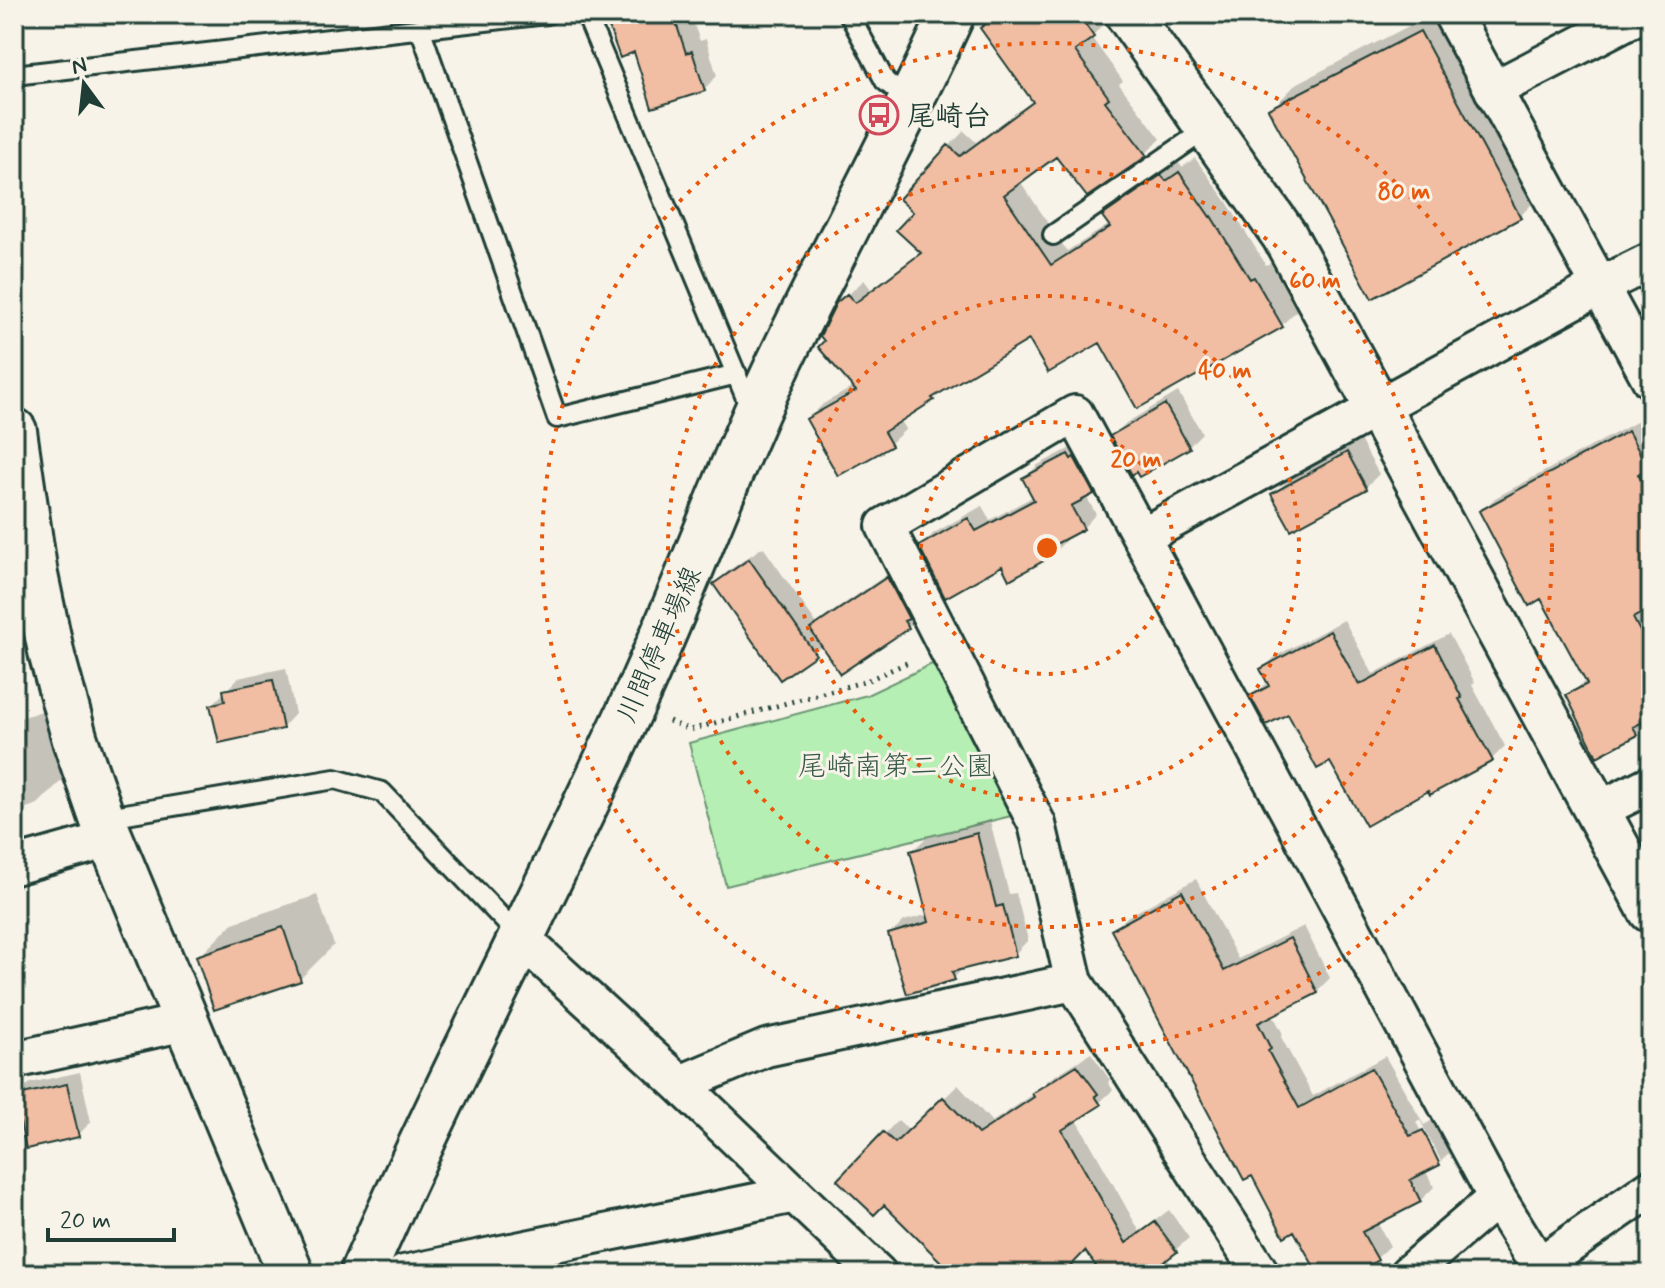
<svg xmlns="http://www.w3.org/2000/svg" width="1665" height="1288" viewBox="0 0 1665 1288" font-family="Mynerve,'Klee One',sans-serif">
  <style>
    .green { fill: #b6efb3; stroke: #6a9674; stroke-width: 2 }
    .shadow { fill: #0003; fill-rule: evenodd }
    .building { fill: #f1bda3; stroke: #1f3d34; stroke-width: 2 }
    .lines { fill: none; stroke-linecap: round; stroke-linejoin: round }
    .lane-casing { stroke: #1f3d34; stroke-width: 24 }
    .street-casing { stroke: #1f3d34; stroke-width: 42 }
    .secondary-casing { stroke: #1f3d34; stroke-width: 50 }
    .path { stroke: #1f3d34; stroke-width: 5; stroke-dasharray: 2 6; stroke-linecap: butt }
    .lane { stroke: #f7f3e8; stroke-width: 18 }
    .street { stroke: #f7f3e8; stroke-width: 36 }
    .secondary { stroke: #f7f3e8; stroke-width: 44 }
    .ring { fill: none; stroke: #e8590c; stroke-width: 4; stroke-dasharray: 4 8 }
    .labels { text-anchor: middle; stroke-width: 6; stroke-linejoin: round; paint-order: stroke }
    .poi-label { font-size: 28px; font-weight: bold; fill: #1f3d34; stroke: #f7f3e8; text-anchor: start }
    .street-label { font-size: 28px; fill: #1f3d34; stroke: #f7f3e8 }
    .park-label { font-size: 28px; fill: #365847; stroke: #f7f3e8 }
    .centre { fill: #e8590c; stroke: #f7f3e8; stroke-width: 4 }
    .ring-label { font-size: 24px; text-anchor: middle; font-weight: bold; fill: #e8590c; stroke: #f7f3e8; stroke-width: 6; stroke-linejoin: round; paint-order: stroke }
  </style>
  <rect width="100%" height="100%" fill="#f7f3e8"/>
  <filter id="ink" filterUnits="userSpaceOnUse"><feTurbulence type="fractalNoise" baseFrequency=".0125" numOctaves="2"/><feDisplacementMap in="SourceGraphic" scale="16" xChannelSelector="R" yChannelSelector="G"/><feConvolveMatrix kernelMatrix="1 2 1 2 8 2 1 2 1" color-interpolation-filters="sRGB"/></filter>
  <g filter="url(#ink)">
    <path class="green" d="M936,662L1015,815L726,886L689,743L867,695Z"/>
    <path class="shadow" d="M609,14H690L700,41L706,39L717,76L704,89L635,50L621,55Z
      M997,14H1104L1108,20L1091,37L1123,81L1119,84L1161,139L1145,154H1057L1020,181L1067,251L1110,224L1104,216L1119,201L1177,161L1182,167L1195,158L1227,202L1266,265L1270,263L1297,310L1282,325L1100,340L1030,337L941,391L900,419L906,429L890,444L808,419L823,404L855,386L838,304L864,280L871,289L922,251L915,212L949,146L964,131L976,142L1034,100L983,28Z
      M1432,14H1450L1545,191L1520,216L1372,296L1271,110L1296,84Z
      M1178,392L1202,433L1189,446L1113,436L1126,423Z
      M1642,419L1651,436V716L1648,717L1650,720L1636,734L1568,696L1586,680L1541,597L1482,511L1495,498Z
      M1360,440L1379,474L1366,487L1274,494L1287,481Z
      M1082,442L1106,479L1086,496L1096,514L1083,528L1065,537L1066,540L1053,554L1003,564L921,546L934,533L982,506L990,520L1034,496L1024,479L1038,465Z
      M763,547L817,624L826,616L901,565L921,614L908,627L823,645L780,678L715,585L728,571Z
      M1344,620L1373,674L1449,634L1475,683L1472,685L1505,746L1492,759L1429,789L1330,760L1288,711L1253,696L1269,681L1262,670L1276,656Z
      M286,668L295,714L282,728L212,705L238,678Z
      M51,708L72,770L38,804L14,812V720Z
      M990,821L1009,894L1016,893L1028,940L1015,954L965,966L954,978L890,935L904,921L929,914L912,851L926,838Z
      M1196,879L1238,959L1304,926L1330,978L1317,991L1272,1013L1283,1034L1281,1037L1313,1096L1385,1056L1424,1125L1436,1118L1452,1150L1439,1163L1425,1170L1434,1187L1420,1201L1377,1222L1390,1246L1376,1259L1349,1274H1320L1114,930L1127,917ZM1420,1120L1441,1161H1436L1416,1122Z
      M317,895L334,945L300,979L199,957L233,923Z
      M1091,1053L1110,1080L1108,1082L1113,1090L1099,1103L1076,1118L1140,1232L1169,1210L1189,1238L1166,1258L1170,1263L1158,1274H1105L1086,1248L1061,1274H955L884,1202L840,1180L898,1120L910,1131L958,1085L992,1122L1034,1094L1048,1080Z
      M80,1072L91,1122L78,1135L17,1096L30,1083Z"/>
    <path class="building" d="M631,14H673L686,53L692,51L705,91L652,108L634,52L620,58L607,22Z
      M999,14H1078L1094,37L1075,51L1109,98L1105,101L1147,156L1087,197L1056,157L1004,195L1051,265L1110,227L1102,216L1161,175L1166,181L1179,172L1210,217L1211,216L1250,279L1254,277L1283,327L1137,409L1100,343L1048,373L1029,340L932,398L934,400L884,432L892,446L838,476L806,419L856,391L818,347L824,341L820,336L836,303L847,294L855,303L921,253L896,230L913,212L899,199L948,145L960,156L1033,102L980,28Z
      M1420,31L1521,218L1372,299L1268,109Z
      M1165,404L1190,448L1139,477L1136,472L1132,475L1110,436Z
      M1628,431L1648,468L1638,474L1651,497V608L1633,618L1651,652V718L1633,727L1638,735L1597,757L1566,695L1587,684L1541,599L1529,606L1479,511Z
      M1347,452L1367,489L1291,530L1271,494Z
      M1068,454L1071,459L1074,457L1094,494L1071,506L1084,529L1050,547L1054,555L1009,580L1002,566L945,598L919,546L968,518L976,531L1034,500L1022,478Z
      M749,559L816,655L780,680L713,584Z
      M887,577L909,619L904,621L909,628L840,674L810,629Z
      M1330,631L1359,685L1435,645L1462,698L1459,699L1493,761L1430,795L1428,791L1366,826L1330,762L1317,769L1288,714L1266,725L1250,696L1269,686L1260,669Z
      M273,680L283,729L219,743L210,705L225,701L223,690Z
      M977,833L996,907L1003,905L1016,956L952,972L955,980L907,994L888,934L929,922L910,851Z
      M1182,891L1224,971L1290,938L1318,993L1258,1023L1271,1049L1268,1051L1299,1108L1371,1068L1410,1136L1423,1130L1440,1165L1410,1180L1421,1202L1362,1232L1378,1260L1353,1274H1318L1294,1231L1284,1237L1252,1176L1244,1180L1111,930Z
      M283,927L301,981L214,1010L196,956Z
      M1077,1065L1098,1094L1095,1096L1101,1105L1062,1130L1126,1243L1155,1222L1177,1252L1148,1274H1084L1096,1266L1085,1251L1063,1274H953L884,1205L874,1215L837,1180L883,1132L895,1143L943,1097L978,1134L1034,1097L1032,1093Z
      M67,1084L79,1137L26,1149L14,1096Z"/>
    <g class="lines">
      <defs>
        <path id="lane" d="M586,14L751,410
          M849,14L885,81L911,102
          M420,28L557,418L737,374
          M14,75L547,14
          M1053,235L1208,128
          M102,818L335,779L382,792L520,937"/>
        <path id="street" d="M1452,14L1651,380
          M1493,90L1640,14
          M1143,536L1600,286L1651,261
          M1597,811L1651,784
          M14,866L110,839
          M522,939L680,1084L878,1274
          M14,1060L186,1022
          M680,1084L766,1048L1074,982
          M404,1274L795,1194
          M1261,1274L1074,982L1037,824L885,526L1075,414L1497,1198L1539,1266L1651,1188
          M1408,1274L1497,1198"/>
        <path id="secondary" d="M1128,14L1284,235L1651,910
          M14,431L35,575L52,656L75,740L102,818L291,1274
          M362,1274C447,1080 547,892 635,699C689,581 733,456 790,340C844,231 902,124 952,14"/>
      </defs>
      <use href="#lane" class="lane-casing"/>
      <use href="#street" class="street-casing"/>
      <use href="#secondary" class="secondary-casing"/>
      <path class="path" d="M669,721L690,730L866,681L911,661"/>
      <use href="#lane" class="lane"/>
      <use href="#street" class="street"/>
      <use href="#secondary" class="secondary"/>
    </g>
  </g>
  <g class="ring">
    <circle cx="1047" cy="548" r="126"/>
    <circle cx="1047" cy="548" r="252"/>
    <circle cx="1047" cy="548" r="379"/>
    <circle cx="1047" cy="548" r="505"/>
  </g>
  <defs>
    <symbol id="bus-ring" viewBox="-11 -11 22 22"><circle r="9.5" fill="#f7f3e8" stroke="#d1495b" stroke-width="1.5"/><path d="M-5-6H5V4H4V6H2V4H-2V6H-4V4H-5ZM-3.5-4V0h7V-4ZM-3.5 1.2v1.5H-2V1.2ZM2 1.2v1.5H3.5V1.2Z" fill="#d1495b"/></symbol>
  </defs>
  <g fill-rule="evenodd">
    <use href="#bus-ring" x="857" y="93" width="44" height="44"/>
  </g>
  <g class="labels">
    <g class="poi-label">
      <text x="907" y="125">尾崎台</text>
    </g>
    <g class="street-label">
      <text transform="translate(658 644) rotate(-66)" y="10">川間停車場線</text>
    </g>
    <g class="park-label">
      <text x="896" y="775">尾崎南第二公園</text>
    </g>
  </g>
  <circle cx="1047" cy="548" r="12" class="centre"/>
  <g class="ring-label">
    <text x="1404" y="199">80 m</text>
    <text x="1315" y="288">60 m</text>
    <text x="1225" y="378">40 m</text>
    <text x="1136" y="467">20 m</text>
  </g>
  <rect width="1665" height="1288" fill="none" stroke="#f7f3e8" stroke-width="48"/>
  <rect x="24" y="24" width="1617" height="1240" fill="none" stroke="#1f3d34" stroke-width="3" filter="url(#ink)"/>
  <g transform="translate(84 84) rotate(345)" stroke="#f7f3e8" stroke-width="6" paint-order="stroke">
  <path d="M0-6L14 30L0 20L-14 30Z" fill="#1f3d34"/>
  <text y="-12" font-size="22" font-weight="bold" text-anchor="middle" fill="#1f3d34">N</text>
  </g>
  <path d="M48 1228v12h126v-12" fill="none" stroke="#1f3d34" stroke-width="4"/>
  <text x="60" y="1228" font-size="24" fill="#1f3d34" stroke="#f7f3e8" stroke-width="6" paint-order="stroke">20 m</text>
</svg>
